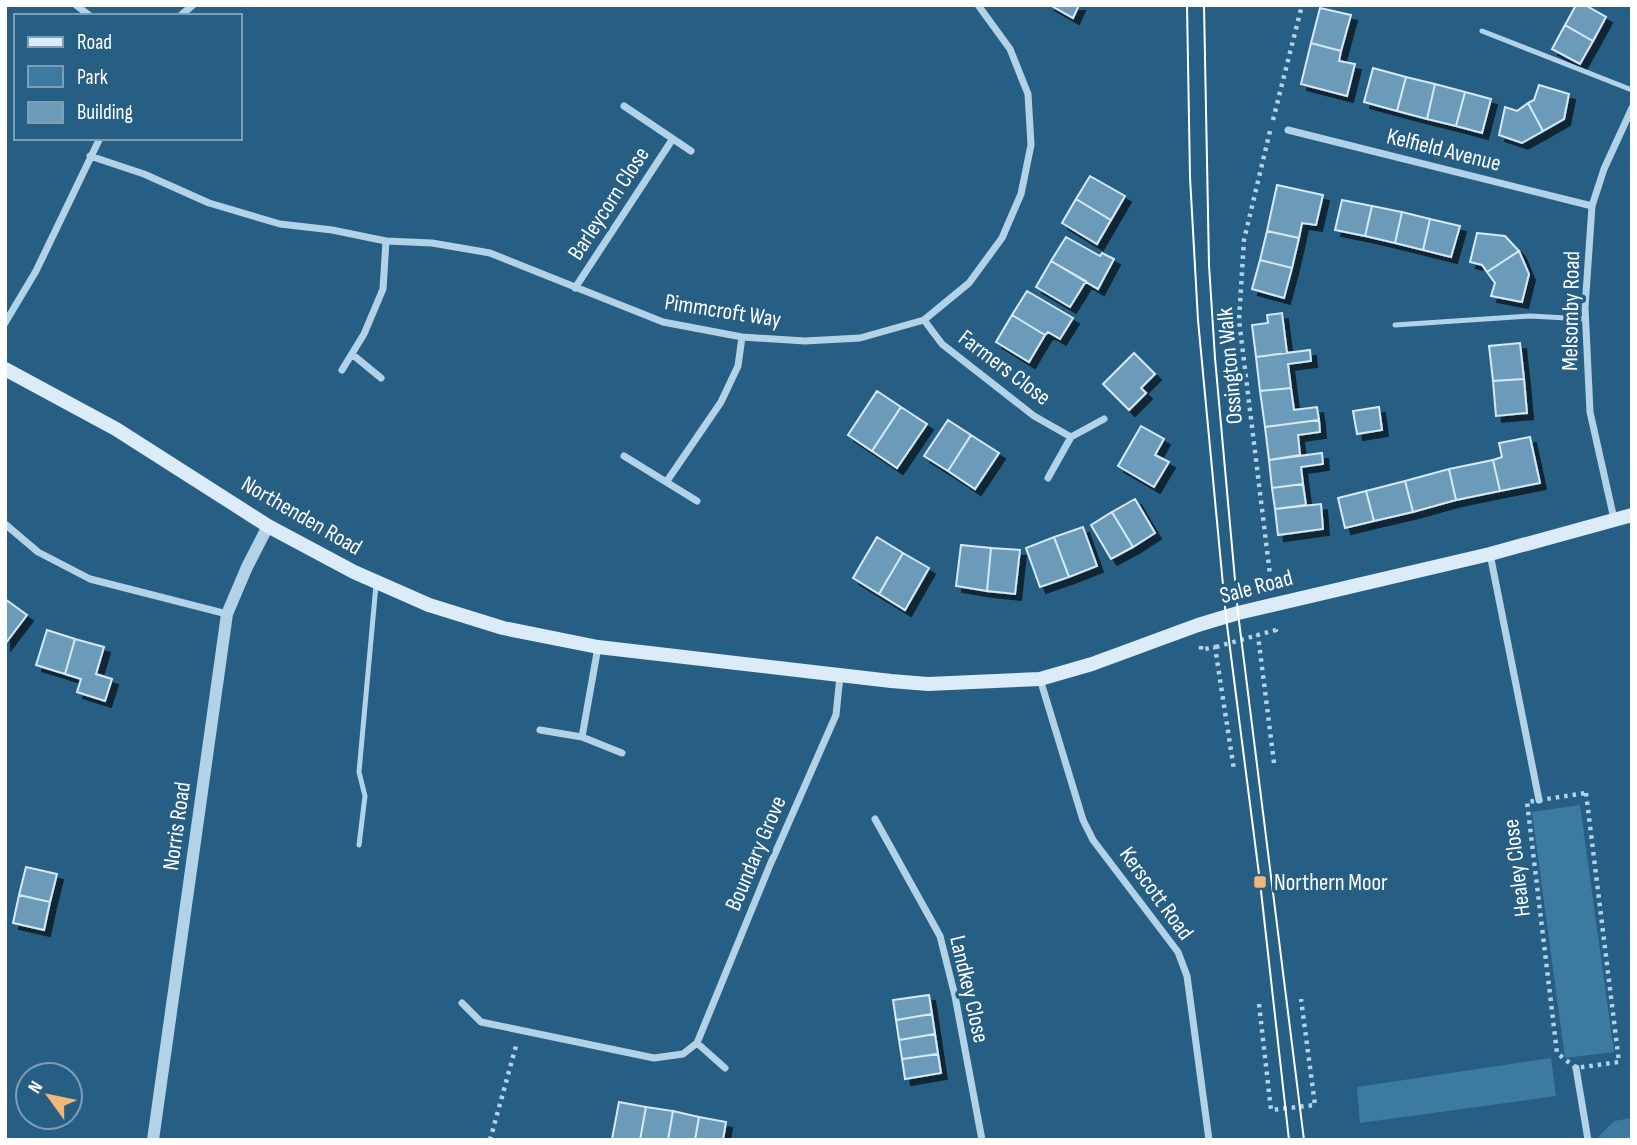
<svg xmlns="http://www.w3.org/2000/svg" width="1637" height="1145" viewBox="0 0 1637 1145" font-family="'Sofia Sans Condensed',sans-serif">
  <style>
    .green { fill: #3c7aa0 }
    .building { fill: #6c9bb9; stroke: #d5e9f6; stroke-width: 2; filter: url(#shadow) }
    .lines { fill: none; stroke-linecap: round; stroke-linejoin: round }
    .path { stroke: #b1d2e7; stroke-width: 4.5; stroke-dasharray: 3.5 5; stroke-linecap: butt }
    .service { stroke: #b1d2e7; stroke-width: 5 }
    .minor { stroke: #b1d2e7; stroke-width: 7 }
    .tertiary { stroke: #b1d2e7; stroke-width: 12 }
    .secondary { stroke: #dbebf7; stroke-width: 14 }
    .tram { stroke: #fff; stroke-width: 2 }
    .poi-dot { fill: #efb977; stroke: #275f84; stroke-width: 2.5 }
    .labels { text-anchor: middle; stroke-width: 7; stroke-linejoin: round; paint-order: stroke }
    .street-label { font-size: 23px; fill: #fff; stroke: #275f84 }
    .poi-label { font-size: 23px; fill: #fff; stroke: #275f84; text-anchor: start }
  </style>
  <defs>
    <filter id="shadow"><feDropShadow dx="6" dy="6" stdDeviation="0" flood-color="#0009"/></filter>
  </defs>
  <rect width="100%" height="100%" fill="#275f84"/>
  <path class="green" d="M1580,805L1614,1052L1565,1058L1532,812Z
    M1551,1058L1556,1096L1360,1123L1357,1087Z
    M1632,1118V1140H1600L1599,1136L1614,1121Z"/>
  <path class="building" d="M1050,5H1079L1073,18Z
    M1576,5H1585L1606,17L1593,41L1565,25Z
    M1320,8L1351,15L1341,51L1311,43Z
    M1565,25L1593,41L1580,64L1552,49Z
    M1311,43L1341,51L1339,61L1355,64L1347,96L1301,84Z
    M1373,68L1406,77L1397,111L1364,102Z
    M1406,77L1435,84L1427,119L1397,111Z
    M1435,84L1465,92L1456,126L1427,119Z
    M1539,85L1569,94L1564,119L1543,131L1528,103L1534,100Z
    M1465,92L1491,99L1482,133L1456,126Z
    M1528,103L1543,131L1522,143L1499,135L1505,107L1517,111Z
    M1090,176L1125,196L1111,220L1076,199Z
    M1277,185L1323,195L1316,225L1302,223L1299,238L1267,231Z
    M1076,199L1111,220L1097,244L1062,223Z
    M1342,200L1372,206L1365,236L1335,230Z
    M1372,206L1402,212L1395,243L1365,236Z
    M1402,212L1430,219L1423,250L1395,243Z
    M1430,219L1460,226L1451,257L1423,250Z
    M1267,231L1299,238L1292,268L1260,260Z
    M1477,233L1505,236L1519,251L1487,272L1482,265L1470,262Z
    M1066,237L1100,256L1102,253L1114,259L1098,289L1051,261Z
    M1519,251L1529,274L1522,302L1491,296L1495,283L1487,272Z
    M1260,260L1292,268L1284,298L1252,289Z
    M1051,261L1086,281L1070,307L1036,287Z
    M1027,291L1073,318L1060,339L1048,332L1045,335L1012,315Z
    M1282,313L1287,353L1256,357L1252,325L1268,323L1267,315Z
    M1012,315L1045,335L1029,362L996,342Z
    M1520,343L1524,379L1493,381L1489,346Z
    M1310,350L1311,361L1288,364L1291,388L1260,391L1256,357Z
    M1134,353L1155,374L1141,388L1146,393L1129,410L1103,384Z
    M1524,379L1527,413L1496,416L1493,381Z
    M1291,388L1294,410L1317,407L1319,420L1265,427L1260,391Z
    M877,391L901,407L872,451L848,435Z
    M901,407L927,424L897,468L872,451Z
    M1379,407L1382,430L1357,434L1353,411Z
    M948,420L971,435L948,471L924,456Z
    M1319,420L1320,432L1298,435L1300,455L1269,460L1265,427Z
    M1141,426L1164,439L1155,455L1169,462L1154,487L1118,466Z
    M971,435L999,453L975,489L948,471Z
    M1530,437L1540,483L1500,491L1493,460L1502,457L1499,443Z
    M1322,453L1323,464L1301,467L1303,484L1272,488L1269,460Z
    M1493,460L1500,491L1456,500L1449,469Z
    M1449,469L1456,500L1413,512L1405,481Z
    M1405,481L1413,512L1374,521L1366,491Z
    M1303,484L1306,505L1275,509L1272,488Z
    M1366,491L1374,521L1345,528L1338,498Z
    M1135,499L1155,533L1133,547L1112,512Z
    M1321,504L1323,529L1278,535L1275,509Z
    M1112,512L1133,547L1111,559L1091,525Z
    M1083,527L1097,566L1069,577L1054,537Z
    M877,537L903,553L879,594L853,578Z
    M1054,537L1069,577L1040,587L1026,548Z
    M961,545L991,548L987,591L956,586Z
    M991,548L1020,550L1015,594L987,591Z
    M903,553L929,568L905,610L879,594Z
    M5,599L27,615L5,644Z
    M47,630L75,639L65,674L36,665Z
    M75,639L104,647L96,674L112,679L105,701L77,692L81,679L65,674Z
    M26,867L57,874L50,902L19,895Z
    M19,895L50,902L44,930L13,923Z
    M929,995L932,1014L896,1020L893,1000Z
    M932,1014L935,1034L899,1040L896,1020Z
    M935,1034L938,1054L902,1059L899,1040Z
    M938,1054L941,1073L905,1079L902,1059Z
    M619,1102L646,1107L640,1140L612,1139Z
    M646,1107L673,1111L668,1140H640Z
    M673,1111L699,1117L695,1140H668Z
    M699,1117L726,1122L723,1140H695Z"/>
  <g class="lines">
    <path class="path" d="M1273,120L1302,5
      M1270,131L1244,240L1239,320L1271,583
      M1201,646V650L1215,647L1234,770
      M1216,647L1258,635
      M1274,763L1258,635L1276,630L1275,627
      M1586,793L1619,1062L1576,1068L1557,1053L1527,802Z
      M1259,1004L1271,1110L1315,1105L1301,999
      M490,1140L516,1046"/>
    <path class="service" d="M1482,31L1632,90
      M1395,325L1530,316L1585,319
      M359,845L365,796L359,772L376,585"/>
    <path class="minor" d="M76,5L90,16
      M180,16L193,5
      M624,106L691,151
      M1288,130L1592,206
      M90,156L144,174L209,203L280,224L332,230L386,241L432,243L490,253L663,322L742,337L805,341L860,338L924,320L969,283L1002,238L1021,194L1031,145L1028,94L1010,49L978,5
      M575,288L672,140
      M924,320L942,344L1034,416L1071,437
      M5,323L36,271L100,138
      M353,355L381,378
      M342,370L364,334L383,289L386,241
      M624,456L697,501
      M1048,478L1071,437L1104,419
      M667,481L721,402L738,366L742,337
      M1614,519L1590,412L1585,308L1592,206L1604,169L1632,108
      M5,524L38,552L90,579L227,614
      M1490,554L1539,800
      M1040,679L1083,820L1093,840L1178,952L1187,976L1209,1140
      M540,730L582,737L622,753
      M582,737L598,647
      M875,819L940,936L955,996L982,1140
      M462,1003L481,1022L654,1058L683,1054L697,1043L770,865L836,715L840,676
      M697,1043L725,1068
      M1576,1068L1588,1140"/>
    <path class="tertiary" d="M153,1140L227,614L247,567L268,526"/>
    <path class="secondary" d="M5,369L116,429L268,526L354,572L429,605L503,628L598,647L891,681L928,684L1040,679L1092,664L1198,625L1238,613L1490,554L1632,515"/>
    <path class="tram" d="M1187,5L1190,177L1198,320L1226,617L1260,882L1289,1140
      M1204,5L1209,265L1215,358L1238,613L1304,1140"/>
  </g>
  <rect class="poi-dot" x="1253" y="875" width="14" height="14" rx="3.5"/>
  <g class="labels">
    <g class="street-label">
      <text transform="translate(1444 149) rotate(14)" y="8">Kelfield Avenue</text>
      <text transform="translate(608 203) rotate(-57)" y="8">Barleycorn Close</text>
      <text transform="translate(723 310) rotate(9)" y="8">Pimmcroft Way</text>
      <text transform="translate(1570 311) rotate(-89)" y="8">Melsomby Road</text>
      <text transform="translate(1229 366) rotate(-95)" y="8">Ossington Walk</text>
      <text transform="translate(1005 367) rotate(37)" y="8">Farmers Close</text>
      <text transform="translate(302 515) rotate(30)" y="8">Northenden Road</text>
      <text transform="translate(1256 586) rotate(-15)" y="8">Sale Road</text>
      <text transform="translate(176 826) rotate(-82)" y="8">Norris Road</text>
      <text transform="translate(755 853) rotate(-67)" y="8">Boundary Grove</text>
      <text transform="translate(1516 868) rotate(-97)" y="8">Healey Close</text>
      <text transform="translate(1157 893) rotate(54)" y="8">Kerscott Road</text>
      <text transform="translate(970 989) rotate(77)" y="8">Landkey Close</text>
    </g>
    <g class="poi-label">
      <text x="1274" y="890">Northern Moor</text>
    </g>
  </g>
  <rect width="1637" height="1145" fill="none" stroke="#ffffff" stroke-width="14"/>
  <rect x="14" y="14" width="228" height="126" fill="#275f84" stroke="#7d9fb5" stroke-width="2"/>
  <rect x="28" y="37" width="35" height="10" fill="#dbebf7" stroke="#7d9fb5" stroke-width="2"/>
  <text x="77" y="49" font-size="21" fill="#ffffff">Road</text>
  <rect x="28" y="66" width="35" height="21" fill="#3c7aa0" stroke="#7d9fb5" stroke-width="2"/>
  <text x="77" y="84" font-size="21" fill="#ffffff">Park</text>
  <rect x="28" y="102" width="35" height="21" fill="#6c9bb9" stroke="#7d9fb5" stroke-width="2"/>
  <text x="77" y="119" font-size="21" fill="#ffffff">Building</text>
  <g transform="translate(49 1096) rotate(303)"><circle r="33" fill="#275f84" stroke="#7d9fb5" stroke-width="2"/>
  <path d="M0-5L12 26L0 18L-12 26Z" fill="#efb977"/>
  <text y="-10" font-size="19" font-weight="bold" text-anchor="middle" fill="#ffffff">N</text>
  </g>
</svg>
